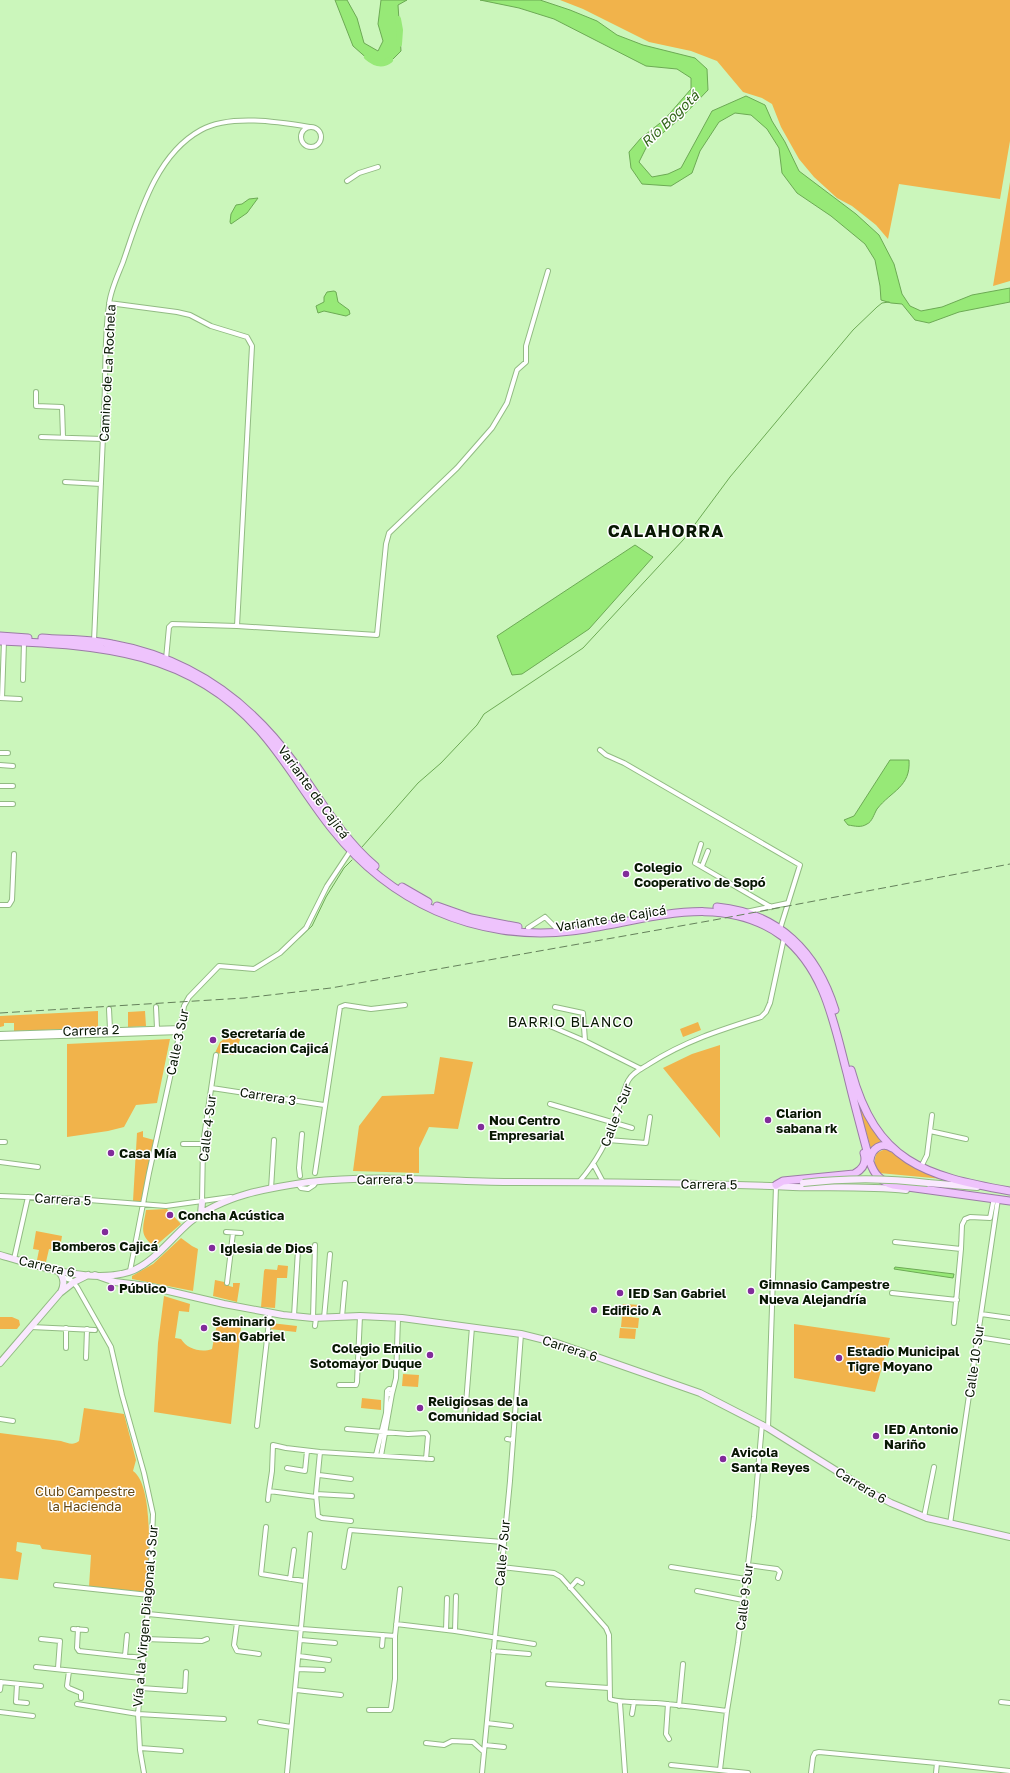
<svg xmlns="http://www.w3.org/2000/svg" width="1010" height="1773" viewBox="0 0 1010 1773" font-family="'Golos Text',sans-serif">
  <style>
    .green { fill: #f1b34b }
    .water { fill: #97e977; stroke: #6caa54 }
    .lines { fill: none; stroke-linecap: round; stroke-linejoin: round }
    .stream { stroke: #6caa54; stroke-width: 1 }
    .river { stroke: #97e977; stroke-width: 6 }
    .minor-casing { stroke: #92bb83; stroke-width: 6 }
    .secondary-casing { stroke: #92bb83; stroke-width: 8 }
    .trunk-casing { stroke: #9b7da5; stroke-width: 9 }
    .minor { stroke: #fff; stroke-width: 4 }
    .secondary { stroke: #f9e8fe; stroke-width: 6 }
    .trunk { stroke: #eec3fc; stroke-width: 7 }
    .rail { stroke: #65815b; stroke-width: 1; stroke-dasharray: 8 4; stroke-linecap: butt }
    .secondary-bridge-casing { stroke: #92bb83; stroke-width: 8; stroke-linecap: butt }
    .secondary-bridge { stroke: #f9e8fe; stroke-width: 6 }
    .poi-dot { fill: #812c9a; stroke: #fff; stroke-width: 1.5 }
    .labels { text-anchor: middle; stroke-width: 3; stroke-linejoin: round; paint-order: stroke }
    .street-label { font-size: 13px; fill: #081703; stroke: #fff }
    .poi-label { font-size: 13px; font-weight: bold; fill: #081703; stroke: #fff; text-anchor: start }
    .park-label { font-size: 13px; fill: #654710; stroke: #fff }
    .water-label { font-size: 14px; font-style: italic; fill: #33661b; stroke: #fff }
    .neighbourhood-label { font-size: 14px; letter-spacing: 1px; fill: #081703; stroke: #fff }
    .district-label { font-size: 17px; font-weight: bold; letter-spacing: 1px; fill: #081703; stroke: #fff }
  </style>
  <rect width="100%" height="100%" fill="#cbf6bb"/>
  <path class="green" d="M560,0H1010V141L1000,199L899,184L888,239L876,225L852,206L837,198L814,177L799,159L781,127L772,104L762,98L743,92L717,61L691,51L649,42L583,9Z
    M1010,182V281L993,286Z
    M98,1011V1028L14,1031V1023H4V1026L0,1027V1016Z
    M145,1011L146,1026L128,1027V1012Z
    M698,1022L701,1030L683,1037L680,1029Z
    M224,1029L228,1030V1037L233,1038V1034L242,1035L234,1055L215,1053L220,1042L224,1039Z
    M170,1039L157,1103L136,1105L124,1127L108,1131L67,1137V1044Z
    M720,1045V1138L663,1068L692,1054Z
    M440,1057L473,1062L458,1129L429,1127L419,1148V1173L353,1171L359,1126L382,1096L434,1094Z
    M857,1100L870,1126L881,1142L871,1149Z
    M143,1131V1137L154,1140L141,1202L133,1201L137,1133Z
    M885,1149L890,1150L896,1155L943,1179L879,1173C875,1166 873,1161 877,1153Z
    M167,1209L181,1224L153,1248V1245C138,1235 144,1225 146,1210Z
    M36,1231L62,1236L60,1248L55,1247L54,1250L49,1249L46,1262L37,1260L39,1250L33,1249Z
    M181,1238L192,1246L198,1249L193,1291L132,1279V1276L153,1264Z
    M278,1265L288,1266L287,1278H277L275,1308L261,1307L264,1271L265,1269L277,1270Z
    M215,1280L229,1283V1286L233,1287V1283H240L237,1302L213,1296Z
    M164,1296L190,1304L189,1312L179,1311L175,1338L181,1339C187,1349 201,1353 212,1349L218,1319L238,1323L240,1317H242L231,1424L154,1412L158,1343Z
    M623,1304L641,1305L640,1316L622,1315Z
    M622,1316L639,1318L638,1328L621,1327Z
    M0,1317H12L19,1320L20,1325L17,1329H0Z
    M271,1323L297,1326L296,1332L270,1329Z
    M794,1324L890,1338L875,1392L794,1378Z
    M620,1328L636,1329L635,1339L619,1338Z
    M403,1374L419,1375L418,1387L402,1386Z
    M362,1398L381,1400V1410L361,1408Z
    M84,1408L124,1414L136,1460L133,1471C155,1486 148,1567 148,1592L89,1587L91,1555L42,1549L40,1545L17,1542L16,1551L22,1553L18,1580L0,1578V1433L61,1441C68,1443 73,1446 79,1441Z"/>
  <path class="water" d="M335,0H347L357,18L364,43L378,51L383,41L378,24L381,0H407L398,5L401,51L388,64L370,61L353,46Z
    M480,0H540L570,10L597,21L617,35L643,45L695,58L707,69L708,90L682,117L647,146L639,162L652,177L668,174L681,168L712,111L746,96L765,105L772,121L785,142L799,171L856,214L879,235L894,264L902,294L910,306L921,311L942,307L972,295L1010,288V302L959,312L929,323L915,320L902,304L891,303L881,300L880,286L875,260L865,244L831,216L797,193L782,173L779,148L767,129L751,115L735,113L719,122L700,151L692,173L671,186L642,184L631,168L629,152L641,138L664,120L691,89V78L677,69L646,66L554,19L519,8Z
    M258,198L247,213L231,224L230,222L231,214L236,205L242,204L249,199Z
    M334,291L336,292L338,302L349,310L350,314L346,316L324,311L318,313L316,306L324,302V297L327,292Z
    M635,545L653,557L589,629L522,674L512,675L497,636Z
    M890,760H909C911,787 891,791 877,809C874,814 872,822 867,824C861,828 855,826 848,825L844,820L854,816Z
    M895,1267L954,1274L953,1278L894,1269Z"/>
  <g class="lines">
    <path class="stream" d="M362,847L418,783L441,763L477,725L484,714L583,648L684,539L730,477L853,330L877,307L882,303L889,302
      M285,951L312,926L326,897L344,868L352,860"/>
    <path class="river" d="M398,19L400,30L399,44
      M367,57C375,64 382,66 390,60"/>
    <defs>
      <path id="minor" d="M301 137a10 10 0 1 1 20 0a10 10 0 1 1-20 0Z
        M347,181L359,173L378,167
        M109,303L177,312L190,315L211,326L247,337L252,346L237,626
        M36,392V406L62,407L63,437
        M41,437L103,439
        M65,482L101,484
        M94,641C98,565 101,489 104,413C106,378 104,339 109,305C110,291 118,275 123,262C139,216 155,155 201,130C230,114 279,122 310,127
        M166,659L169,627L172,624L237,626L377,635L386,544L389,533L457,468L492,428L507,403L517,370L526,362V346L548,271
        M23,680L24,642
        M0,698L20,699
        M2,698L4,641
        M600,750L606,755L624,763L800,865L780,929
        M0,753H8
        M0,765L13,766
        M0,786H13
        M0,804H13
        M701,844L695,863L771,907
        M702,866L708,851
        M0,905H9L12,900L14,854
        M746,912L788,903
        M545,917L556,928
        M528,928L545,917
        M156,1007L157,1028
        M555,1007L583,1013L585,1041
        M109,1009L110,1029
        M550,1026L585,1041L641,1069
        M0,1034L181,1028
        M0,1038L180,1032
        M212,1088L324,1105
        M550,1104L632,1128
        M930,1131L966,1139
        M608,1140L646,1143L650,1117
        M0,1142H5
        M183,1144H203
        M0,1162L38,1167
        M594,1165L603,1182
        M921,1167L927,1155L932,1115
        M315,1173L340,1007L345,1005L371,1009L405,1005
        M300,1176L299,1168L302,1134
        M579,1182C597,1161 607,1142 616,1116C620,1105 623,1092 628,1081C632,1073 641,1069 649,1064C685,1041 720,1030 761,1017L766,1012L770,1003L784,938
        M298,1184L301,1188L308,1189L314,1185L316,1182
        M271,1189L274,1140
        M0,1196L76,1199L166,1206L231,1197
        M202,1202L203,1144L216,1055
        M226,1232L241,1233
        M895,1242L961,1249
        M14,1259L28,1197
        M130,1271L149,1173L180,1032L184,1006L189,997L219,966L254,969L280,953L306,928L327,886L351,850
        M62,1277L71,1280L77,1287L111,1347L122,1395L144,1473L153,1514L150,1588L138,1714L140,1750L144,1773
        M227,1283L233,1233
        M892,1293L957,1300
        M981,1314L1010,1318
        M294,1316L298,1250
        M342,1317L345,1283
        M313,1318L315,1245
        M324,1318L330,1254
        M954,1323L961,1249L962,1225L965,1219L970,1217L990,1218L994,1198
        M315,1326L316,1318
        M31,1327L95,1330
        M978,1337L1010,1342
        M66,1348V1328
        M86,1358L87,1329
        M339,1385H356L357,1382L360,1316
        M393,1390L396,1378L398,1318
        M465,1416L472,1327
        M0,1419L13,1421
        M257,1426L270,1313
        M768,1428L776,1186
        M347,1429L408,1434L426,1433L428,1436L426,1459
        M507,1439L513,1440
        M320,1452L316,1494L318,1516L322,1518L351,1521
        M376,1455L386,1413L387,1391L389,1389L393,1390L392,1394H388
        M381,1456L392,1394
        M287,1468L305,1471L307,1451
        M319,1475L351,1479
        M269,1491L272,1471L273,1445L286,1448L320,1452L432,1459
        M316,1494L352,1496
        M268,1500L269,1491L316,1497
        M924,1517L934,1467
        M950,1524L998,1199
        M266,1527L261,1574L304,1581
        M748,1565L777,1569L780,1572L778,1578
        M344,1567L350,1530L503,1542
        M501,1567L554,1573L561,1577L606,1628L609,1635L610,1699C619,1703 644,1702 656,1703C679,1705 703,1708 727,1711
        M671,1567L746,1579
        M290,1579L294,1550
        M56,1585L149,1595
        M570,1588L577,1580L582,1583
        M697,1591L743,1600
        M148,1614L302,1629L395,1636
        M237,1623L234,1645L237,1651L259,1654
        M396,1624L455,1631L534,1644
        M73,1629L86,1630
        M78,1629L77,1648L79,1651L143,1658
        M446,1630L447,1598
        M455,1631L456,1596
        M41,1639L60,1641L58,1668
        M145,1639L202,1641L207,1639
        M301,1640L335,1643
        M382,1646L383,1635
        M493,1651L529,1654
        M125,1656L127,1635
        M299,1656L329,1660
        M36,1667L141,1678
        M298,1669L323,1670
        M69,1671L67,1686L69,1688L81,1693V1698
        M0,1682L41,1686
        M17,1684L16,1702L27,1703
        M548,1684L609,1688
        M141,1688L185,1691L186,1672
        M0,1690L1,1682
        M296,1690L341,1695
        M1001,1702L1010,1703
        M620,1703L625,1773
        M77,1704L138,1714L224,1719
        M668,1704L666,1734L669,1739
        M679,1706L683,1664
        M369,1710H390L391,1708L395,1679V1636L400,1589
        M0,1712L33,1716
        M632,1714L634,1702
        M260,1722L291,1727
        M487,1723L511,1726
        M426,1743L444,1745L452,1741L473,1742L484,1752
        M485,1745L504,1747
        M140,1748L181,1751
        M671,1765L748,1773
        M720,1770L727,1711L738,1643L754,1517L762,1424
        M287,1773L310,1534
        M482,1773L510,1481L521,1334
        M811,1773L813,1757L815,1753L819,1752L937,1763L1010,1771
        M936,1773L937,1763"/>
      <path id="secondary" d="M928,1183L977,1187
        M201,1214L202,1202
        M0,1255C37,1266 91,1284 129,1272C153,1264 171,1238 190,1222C223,1195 268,1188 309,1182C378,1174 447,1182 516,1182C608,1182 701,1183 793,1187C830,1188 868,1186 906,1190
        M57,1270C64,1276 65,1284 61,1292
        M95,1275L115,1282L147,1286L224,1304L283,1315L313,1318L360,1316L402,1318L521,1334L557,1343L700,1393L768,1428L872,1493L891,1503L927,1518L1010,1537
        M0,1363L60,1293L74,1282L88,1275"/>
      <path id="trunk" d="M0,636L28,638
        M42,638C65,640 89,639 112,644C190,658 249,700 295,764C320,799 342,838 375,866
        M0,641C101,645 191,651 262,733C288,763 308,799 333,830C360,864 396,893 436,911C477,929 526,937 571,931C641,923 718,889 782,936C825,969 834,1024 847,1073C854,1103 862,1132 870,1162C874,1174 880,1181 893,1185L1010,1201
        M402,887L428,902
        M437,906L471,918L518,927
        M717,907C779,913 817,952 835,1010
        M851,1070C876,1162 924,1176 1010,1191
        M870,1160C871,1149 882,1141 892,1148
        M776,1185L783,1181L854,1174C863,1169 867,1163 864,1153"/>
    </defs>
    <use href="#minor" class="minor-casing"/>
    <use href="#secondary" class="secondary-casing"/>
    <use href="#trunk" class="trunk-casing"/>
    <use href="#minor" class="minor"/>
    <use href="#secondary" class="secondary"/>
    <use href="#trunk" class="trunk"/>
    <path class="rail" d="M0,1013L244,998L331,988L714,920L1010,864"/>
    <defs>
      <path id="secondary-bridge" d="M803,1183C845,1178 886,1178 928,1183"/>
    </defs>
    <use href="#secondary-bridge" class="secondary-bridge-casing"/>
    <use href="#secondary-bridge" class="secondary-bridge"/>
  </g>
  <g class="poi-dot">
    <circle cx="626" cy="874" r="4"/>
    <circle cx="213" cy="1040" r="4"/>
    <circle cx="768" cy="1120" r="4"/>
    <circle cx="481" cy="1127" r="4"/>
    <circle cx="111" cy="1153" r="4"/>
    <circle cx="170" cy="1215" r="4"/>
    <circle cx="105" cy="1232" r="4"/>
    <circle cx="212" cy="1248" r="4"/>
    <circle cx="111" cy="1288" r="4"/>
    <circle cx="751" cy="1291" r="4"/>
    <circle cx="620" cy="1293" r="4"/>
    <circle cx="594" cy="1310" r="4"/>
    <circle cx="204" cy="1328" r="4"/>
    <circle cx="430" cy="1355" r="4"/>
    <circle cx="839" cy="1358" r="4"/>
    <circle cx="420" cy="1408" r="4"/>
    <circle cx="876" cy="1436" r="4"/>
    <circle cx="723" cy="1459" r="4"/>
  </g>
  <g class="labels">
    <g class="street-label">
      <text transform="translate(107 373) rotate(-87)" y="5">Camino de La Rochela</text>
      <text transform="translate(314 792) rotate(54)" y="5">Variante de Cajicá</text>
      <text transform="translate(611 918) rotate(-9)" y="5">Variante de Cajicá</text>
      <text transform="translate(91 1030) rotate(-2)" y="5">Carrera 2</text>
      <text transform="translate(177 1042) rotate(-78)" y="5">Calle 3 Sur</text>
      <text transform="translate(268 1096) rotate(9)" y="5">Carrera 3</text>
      <text transform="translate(616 1115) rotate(-69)" y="5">Calle 7 Sur</text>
      <text transform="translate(207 1128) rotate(-83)" y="5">Calle 4 Sur</text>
      <text transform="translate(385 1179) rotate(-1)" y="5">Carrera 5</text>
      <text transform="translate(709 1184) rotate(1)" y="5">Carrera 5</text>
      <text transform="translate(63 1199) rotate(3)" y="5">Carrera 5</text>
      <text transform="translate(47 1266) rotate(13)" y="5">Carrera 6</text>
      <text transform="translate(570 1348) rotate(18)" y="5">Carrera 6</text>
      <text transform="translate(974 1361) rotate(-82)" y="5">Calle 10 Sur</text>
      <text transform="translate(861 1485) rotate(31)" y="5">Carrera 6</text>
      <text transform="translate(502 1553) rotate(-85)" y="5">Calle 7 Sur</text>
      <text transform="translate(744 1597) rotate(-83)" y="5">Calle 9 Sur</text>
      <text transform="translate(145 1616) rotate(-85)" y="5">Vía a la Virgen Diagonal 3 Sur</text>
    </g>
    <g class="poi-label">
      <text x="634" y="872">Colegio<tspan x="634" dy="15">Cooperativo de Sopó</tspan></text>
      <text x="221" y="1038">Secretaría de<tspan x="221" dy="15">Educacion Cajicá</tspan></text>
      <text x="776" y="1118">Clarion<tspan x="776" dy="15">sabana rk</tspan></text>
      <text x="489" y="1125">Nou Centro<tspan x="489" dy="15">Empresarial</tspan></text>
      <text x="119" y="1158">Casa Mía</text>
      <text x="178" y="1220">Concha Acústica</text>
      <text x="105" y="1251" text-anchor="middle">Bomberos Cajicá</text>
      <text x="220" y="1253">Iglesia de Dios</text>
      <text x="759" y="1289">Gimnasio Campestre<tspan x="759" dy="15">Nueva Alejandría</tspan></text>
      <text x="119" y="1293">Público</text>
      <text x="628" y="1298">IED San Gabriel</text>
      <text x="602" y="1315">Edificio A</text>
      <text x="212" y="1326">Seminario<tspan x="212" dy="15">San Gabriel</tspan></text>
      <text x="422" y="1353" text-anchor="end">Colegio Emilio<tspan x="422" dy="15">Sotomayor Duque</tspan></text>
      <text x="847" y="1356">Estadio Municipal<tspan x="847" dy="15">Tigre Moyano</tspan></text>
      <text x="428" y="1406">Religiosas de la<tspan x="428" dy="15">Comunidad Social</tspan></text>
      <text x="884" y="1434">IED Antonio<tspan x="884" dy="15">Nariño</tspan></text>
      <text x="731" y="1457">Avicola<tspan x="731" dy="15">Santa Reyes</tspan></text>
    </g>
    <g class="park-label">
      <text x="85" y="1496">Club Campestre<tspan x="85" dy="15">la Hacienda</tspan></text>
    </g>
    <g class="water-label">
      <text transform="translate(670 119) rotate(-44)" y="5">Río Bogotá</text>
    </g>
    <g class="neighbourhood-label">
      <text x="571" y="1027">BARRIO BLANCO</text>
    </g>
    <g class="district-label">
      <text x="666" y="537">CALAHORRA</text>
    </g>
  </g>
</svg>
